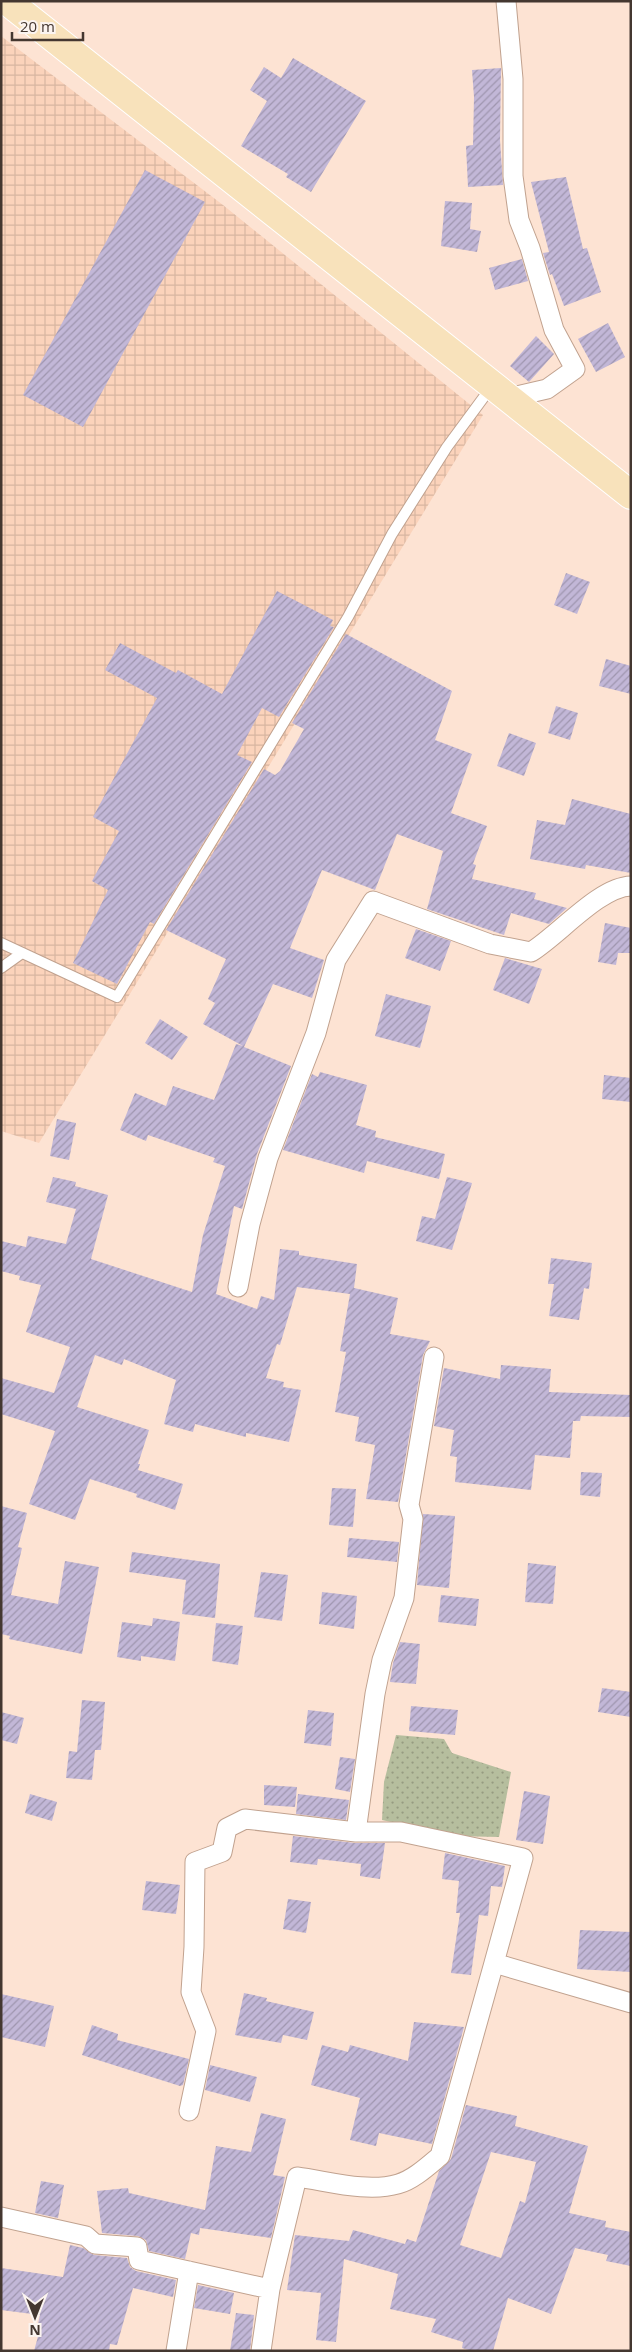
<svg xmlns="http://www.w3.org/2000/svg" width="632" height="2352" viewBox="0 0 632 2352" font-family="'Open Sans',sans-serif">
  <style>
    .industrial { fill: url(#industrial-grid) }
    .park { fill: url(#park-dots) }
    .building { fill: url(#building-hatch); fill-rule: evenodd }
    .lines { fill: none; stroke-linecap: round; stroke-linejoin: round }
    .service-casing { stroke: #c1a28f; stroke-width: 12 }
    .minor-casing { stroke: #c1a28f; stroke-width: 21 }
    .primary-casing { stroke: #fff; stroke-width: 30 }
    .service { stroke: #fff; stroke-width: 10 }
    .minor { stroke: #fff; stroke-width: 19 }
    .primary { stroke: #f8e2bb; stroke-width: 28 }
  </style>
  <defs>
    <pattern id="industrial-grid" width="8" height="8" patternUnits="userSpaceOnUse" patternTransform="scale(1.25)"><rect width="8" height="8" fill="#fbd3bb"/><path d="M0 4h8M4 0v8" fill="none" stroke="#d8b6a1"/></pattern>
    <pattern id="park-dots" width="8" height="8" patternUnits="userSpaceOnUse" patternTransform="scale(1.25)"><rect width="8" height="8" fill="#b6be9e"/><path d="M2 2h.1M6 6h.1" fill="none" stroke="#969b81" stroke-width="1.8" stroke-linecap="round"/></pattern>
    <pattern id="building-hatch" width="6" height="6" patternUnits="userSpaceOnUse" patternTransform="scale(1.25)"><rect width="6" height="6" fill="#c2b7d7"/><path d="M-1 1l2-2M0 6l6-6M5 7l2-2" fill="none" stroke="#9f96af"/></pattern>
  </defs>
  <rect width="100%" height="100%" fill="#fde3d3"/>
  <path class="industrial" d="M1,36L223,205L483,415L39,1143L1,1131Z"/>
  <path class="park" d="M396,1735L444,1739L452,1753L511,1772L499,1837L452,1836L382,1820L384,1782Z"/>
  <path class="building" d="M293,58L366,101L311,192L286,177L288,174L241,146L267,101L250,90L264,67L281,78Z
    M501,68L500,140L503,185L468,187L466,146L473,145L474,97L472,70Z
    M145,170L205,202L83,427L23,395Z
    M566,177L583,249L587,248L601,292L564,306L552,274L550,275L543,253L549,252L531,182Z
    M445,201L472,203L470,229L481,231L477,252L441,246Z
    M522,259L528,281L495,290L489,268Z
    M608,323L625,357L596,372L578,339Z
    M536,336L554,354L529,382L510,366Z
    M566,573L590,582L577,614L554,605Z
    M277,591L333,620L330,626L334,627L279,717L262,708L237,755L252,762L154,924L150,922L117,984L73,963L108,890L92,881L119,831L93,817L157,698L105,670L120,643L176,673L178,670L222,694Z
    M346,634L452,691L435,740L472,754L451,813L487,826L473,864L476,865L472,879L536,893L534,899L567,908L549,924L511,913L504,935L427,909L443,851L397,834L375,890L322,870L290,948L324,960L312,998L273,984L244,1047L291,1066L257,1154L242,1209L234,1206L216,1294L257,1309L261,1296L274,1300L280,1249L299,1251V1255L357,1264L354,1288L398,1298L390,1334L430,1341L423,1355L398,1502L366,1499L375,1445L355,1441L359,1417L335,1412L346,1352L340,1351L350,1294L297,1287L280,1345L277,1344L266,1378L284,1382L283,1387L301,1390L289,1442L246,1433V1437L195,1424L193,1432L164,1424L176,1380L124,1359L122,1365L95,1355L77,1407L149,1430L138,1464H140L138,1470L183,1484L175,1510L136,1497L137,1494L90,1479L75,1520L29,1504L55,1431L1,1414V1378L54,1393L70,1347L26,1332L41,1285L19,1280L20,1276L1,1271V1241L26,1247L28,1236L66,1244L76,1209L46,1202L53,1177L76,1182L75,1186L108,1195L91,1259L192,1292L203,1235L225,1166L213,1162L215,1158L148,1135L146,1141L120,1130L135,1093L166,1106L173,1086L214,1100L236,1044L243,1046L203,1024L215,1003L208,999L226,959L166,930L264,769L275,775L280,771L304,729L292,723Z
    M606,659L631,666V694L599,686Z
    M556,706L578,713L570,740L548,733Z
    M509,733L536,743L524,776L497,766Z
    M572,799L631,814V873L586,865L585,869L530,859L537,820L565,825Z
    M605,923L631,928V953H618L616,965L598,962Z
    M416,929L451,941L440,971L405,958Z
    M505,958L542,969L529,1004L493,990Z
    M386,994L431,1006L420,1048L375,1036Z
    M160,1019L188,1037L172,1060L145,1043Z
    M320,1072L367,1085L356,1125L376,1131L375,1137L445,1154L439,1179L367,1161L364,1173L283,1150L312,1074L318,1077Z
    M604,1075L631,1078V1102L602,1099Z
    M57,1119L76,1123L69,1160L50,1156Z
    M447,1177L472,1183L452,1250L416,1241L422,1216L435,1219Z
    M551,1258L592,1263L589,1289L584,1288L579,1320L549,1316L554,1284H548Z
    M501,1365L551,1369L549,1392L631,1395V1417L581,1416L580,1421H573L570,1458L535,1455L531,1490L455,1482L457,1457L450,1456L454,1430L434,1426L444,1368L500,1379Z
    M581,1472L602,1473L600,1497L580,1495Z
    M332,1488L356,1489L353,1527L329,1525Z
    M1,1506L27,1513L18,1547L22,1548L11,1595L58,1604L65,1561L99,1567L82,1654L9,1639L10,1636L1,1634Z
    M423,1514L455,1516L449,1588L417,1585Z
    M349,1538L399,1542L397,1562L347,1557Z
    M132,1552L220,1564L215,1618L182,1614L186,1580L129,1572Z
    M528,1563L556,1566L553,1604L525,1602Z
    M261,1572L288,1575L282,1621L254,1617Z
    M322,1592L357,1596L354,1629L319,1624Z
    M441,1595L479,1599L476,1626L438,1622Z
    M153,1618L180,1622L175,1661L141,1656V1661L117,1657L122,1622L152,1626Z
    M216,1623L243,1626L238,1665L212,1661Z
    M400,1642L420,1644L416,1684L390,1682L393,1663Z
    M602,1688L631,1692V1717L598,1712Z
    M82,1700L105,1702L101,1750H95L92,1780L66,1778L69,1751L77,1752Z
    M411,1706L458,1710L455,1735L409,1731Z
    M308,1710L334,1713L331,1746L304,1743Z
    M1,1712L24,1718L17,1744L1,1740Z
    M340,1757L355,1759L350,1792L335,1789Z
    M264,1785L297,1787L295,1807L264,1805Z
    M524,1791L550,1796L543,1844L516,1840Z
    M30,1794L57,1802L52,1821L25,1813Z
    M298,1794L349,1800L346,1820L296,1814Z
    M293,1836L355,1843H385L380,1879L360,1876L361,1864L318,1859L317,1865L290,1862Z
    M445,1853L505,1866L502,1887L491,1886L488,1916L479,1915L471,1975L451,1973L460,1913H456L459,1881L442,1879Z
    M146,1881L180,1885L176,1914L142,1910Z
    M288,1899L311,1902L306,1933L283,1929Z
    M580,1930L631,1932V1972L577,1969Z
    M244,1993L267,1998L266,2001L314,2012L307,2040L283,2035L281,2043L235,2035Z
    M1,1994L54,2006L45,2047L1,2037Z
    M414,2022L464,2027L432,2144L379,2133L376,2146L350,2140L360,2098L311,2085L322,2045L348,2052L350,2045L408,2061Z
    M92,2025L118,2034L117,2040L189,2059L183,2085L180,2086L82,2055Z
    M210,2065L257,2077L250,2102L205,2090Z
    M466,2105L517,2116L515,2126L588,2146L569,2213L606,2221L605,2227L631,2232V2266L606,2261L608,2255L575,2248L551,2314L508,2298L493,2351H472L462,2348L463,2342L431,2332L436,2319L390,2309L398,2274L344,2259L336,2342L316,2340L321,2293L287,2290L295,2235L349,2241L353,2230L405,2244L407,2239L416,2242L439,2171L451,2159ZM491,2152L536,2162L525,2203L520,2201L501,2258L460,2245Z
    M261,2113L286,2119L273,2175L285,2177L271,2238L200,2228L199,2235L191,2233L185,2259L149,2251L146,2240L138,2236L102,2233L97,2191L128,2188L129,2193L205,2210L216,2146L251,2152Z
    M41,2181L64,2185L58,2218L35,2213Z
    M70,2245L83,2248L94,2255L127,2258L130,2267L136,2271L176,2280L173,2297L133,2288L117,2345L110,2344L109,2351H34L40,2329L37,2328L40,2315L1,2310V2268L63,2277Z
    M198,2285L234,2293L230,2314L194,2308Z
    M236,2313L254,2315L250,2351H230Z"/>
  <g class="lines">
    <defs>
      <path id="service" d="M1,943L117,997L348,617L392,534L447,447L492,386
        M1,968L22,953"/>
      <path id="minor" d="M506,1L513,79V176L519,220L530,248L554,330L575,369L547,389L508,398
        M238,1287L250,1224L268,1158L316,1033L336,960L373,901L490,944L531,952C560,934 599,887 631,886
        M356,1832L375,1694L382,1660L404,1598L413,1519L409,1505L434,1357
        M189,2111L206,2031L191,1992L194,1947L195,1862L222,1852L227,1828L245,1819L356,1832H401L523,1858L494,1963L631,2003
        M1,2217L86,2236L95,2244L137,2247L139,2260L270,2289
        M176,2351L189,2271
        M261,2351L270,2289L297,2177C328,2181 367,2193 398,2184C413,2180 428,2166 440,2156L494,1963"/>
      <path id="primary" d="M7,1L631,495"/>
    </defs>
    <use href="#service" class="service-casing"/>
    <use href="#minor" class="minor-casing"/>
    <use href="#primary" class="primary-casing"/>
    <use href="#service" class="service"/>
    <use href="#minor" class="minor"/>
    <use href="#primary" class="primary"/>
  </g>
  <rect width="632" height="2352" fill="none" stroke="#443730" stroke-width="5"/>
  <g transform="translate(35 2317) rotate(180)" stroke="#fbf4f0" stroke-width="4" paint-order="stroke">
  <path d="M0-4L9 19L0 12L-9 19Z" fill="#443730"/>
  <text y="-8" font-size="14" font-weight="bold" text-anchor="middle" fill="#443730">N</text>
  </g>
  <path d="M12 32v8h71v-8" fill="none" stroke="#443730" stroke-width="2.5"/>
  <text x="20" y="32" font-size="15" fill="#443730" stroke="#fbf4f0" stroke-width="4" paint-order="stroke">20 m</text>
</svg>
